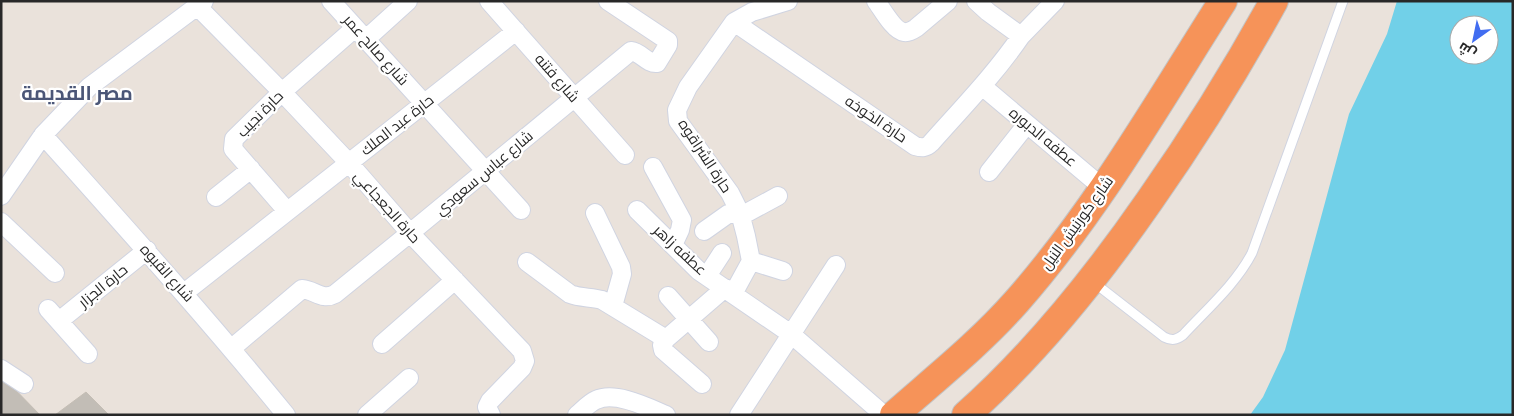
<svg xmlns="http://www.w3.org/2000/svg" width="1514" height="416" viewBox="0 0 1514 416" font-family="Barlow,Cairo,sans-serif">
  <style>
    .water { fill: #71d0e8; fill-rule: evenodd }
    .building { fill: #c2bdb6; stroke: #c5beb5 }
    .lines { fill: none; stroke-linecap: round; stroke-linejoin: round }
    .lane-casing { stroke: #d0d4e1; stroke-width: 11 }
    .street-casing { stroke: #d0d4e1; stroke-width: 20 }
    .highway-casing { stroke: #c3c3c3; stroke-width: 30 }
    .lane { stroke: #fff; stroke-width: 9 }
    .street { stroke: #fff; stroke-width: 18 }
    .highway { stroke: #f69359; stroke-width: 28 }
    .labels { text-anchor: middle; stroke-width: 4.5; stroke-linejoin: round; paint-order: stroke }
    .street-label { font-size: 15px; fill: #282828; stroke: #fff }
    .district-label { font-size: 20px; font-weight: bold; fill: #4b5677; stroke: #fff }
  </style>
  <rect width="100%" height="100%" fill="#eae2db"/>
  <path class="water" d="M1397,1H1513V415H1250L1263,397L1285,350L1349,114L1387,34ZM1459,25H1489V55H1459Z"/>
  <path class="building" d="M1,375L40,415H1Z
    M86,392L109,415H55Z"/>
  <g class="lines">
    <defs>
      <path id="lane" d="M1092,281L1164,337C1172,341 1176,340 1183,335C1206,310 1236,284 1252,253L1343,1"/>
      <path id="street" d="M331,1L521,210
        M489,1L625,155
        M876,1C882,9 894,31 904,32C908,33 913,30 916,28L948,1
        M197,6L282,92L349,163L410,233L522,351L525,361L522,368L490,401L487,407L491,415
        M734,22L915,146C922,148 926,148 931,143C962,108 995,74 1021,36L988,12L976,1
        M1021,36L1055,1
        M366,39L408,1
        M982,86L1103,188
        M43,135C125,227 208,319 286,415
        M653,167L682,220L680,230L673,245
        M989,172L1027,124
        M1,196L43,135L89,87L204,1
        M216,197L251,169
        M637,210L699,271L791,334L884,415
        M287,211L233,149L234,139L282,92L355,28
        M595,213L621,267L622,274L613,306
        M741,216L778,196
        M1,222L55,273
        M704,231L728,214L740,213
        M751,261L783,271
        M527,262L570,294C580,298 591,297 602,300L666,339
        M707,276L722,253
        M184,293L516,31
        M733,294L751,261L746,236L740,213L730,193L678,121L677,110L688,87L734,22L752,12L788,1
        M668,296L709,342
        M48,309L88,354
        M59,321L147,250
        M382,344L455,280
        M232,348L302,289C315,290 322,301 335,294L410,233L631,51C641,52 647,64 657,63L668,45V41L608,1
        M1,369L24,384
        M702,384L663,350L662,345L666,339L725,288
        M367,415L409,378
        M577,415C583,410 589,403 596,400C615,391 647,407 666,415
        M739,415L836,265"/>
      <path id="highway" d="M894,415C936,378 980,343 1017,301C1097,210 1158,103 1223,1
        M966,415C1037,352 1096,278 1150,200C1195,136 1236,70 1274,1"/>
    </defs>
    <use href="#lane" class="lane-casing"/>
    <use href="#street" class="street-casing"/>
    <use href="#highway" class="highway-casing"/>
    <use href="#lane" class="lane"/>
    <use href="#street" class="street"/>
    <use href="#highway" class="highway"/>
  </g>
  <g class="labels">
    <g class="street-label">
      <text transform="translate(376 50) rotate(48)" y="5">شارع صالح عمر</text>
      <text transform="translate(557 78) rotate(49)" y="5">شارع فتنه</text>
      <text transform="translate(260 114) rotate(-45)" y="5">حارة نجيب</text>
      <text transform="translate(876 119) rotate(34)" y="5">حارة الخوخه</text>
      <text transform="translate(397 125) rotate(-38)" y="5">حارة عبد الملك</text>
      <text transform="translate(1043 137) rotate(40)" y="5">عطفه الدبوره</text>
      <text transform="translate(705 156) rotate(57)" y="5">حارة الشراقوه</text>
      <text transform="translate(484 173) rotate(-40)" y="5">شارع عباس سعودي</text>
      <text transform="translate(387 207) rotate(48)" y="5">حارة الجعجاعي</text>
      <text transform="translate(1077 223) rotate(-54)" y="5">شارع كورنيش النيل</text>
      <text transform="translate(680 250) rotate(43)" y="5">عطفه زاهر</text>
      <text transform="translate(167 273) rotate(48)" y="5">شارع القبوه</text>
      <text transform="translate(103 286) rotate(-39)" y="5">حارة الجزار</text>
    </g>
    <g class="district-label">
      <text x="77" y="100">مصر القديمة</text>
    </g>
  </g>
  <rect width="1514" height="416" fill="none" stroke="#282828" stroke-width="5"/>
  <g transform="translate(1474 40) rotate(213)"><circle r="24" fill="#ffffff" stroke="#a9a9a9"/>
  <path d="M0-4L9 19L0 12L-9 19Z" fill="#416df1"/>
  <text y="-8" font-size="14" font-weight="bold" text-anchor="middle" fill="#282828">ش</text>
  </g>
</svg>
